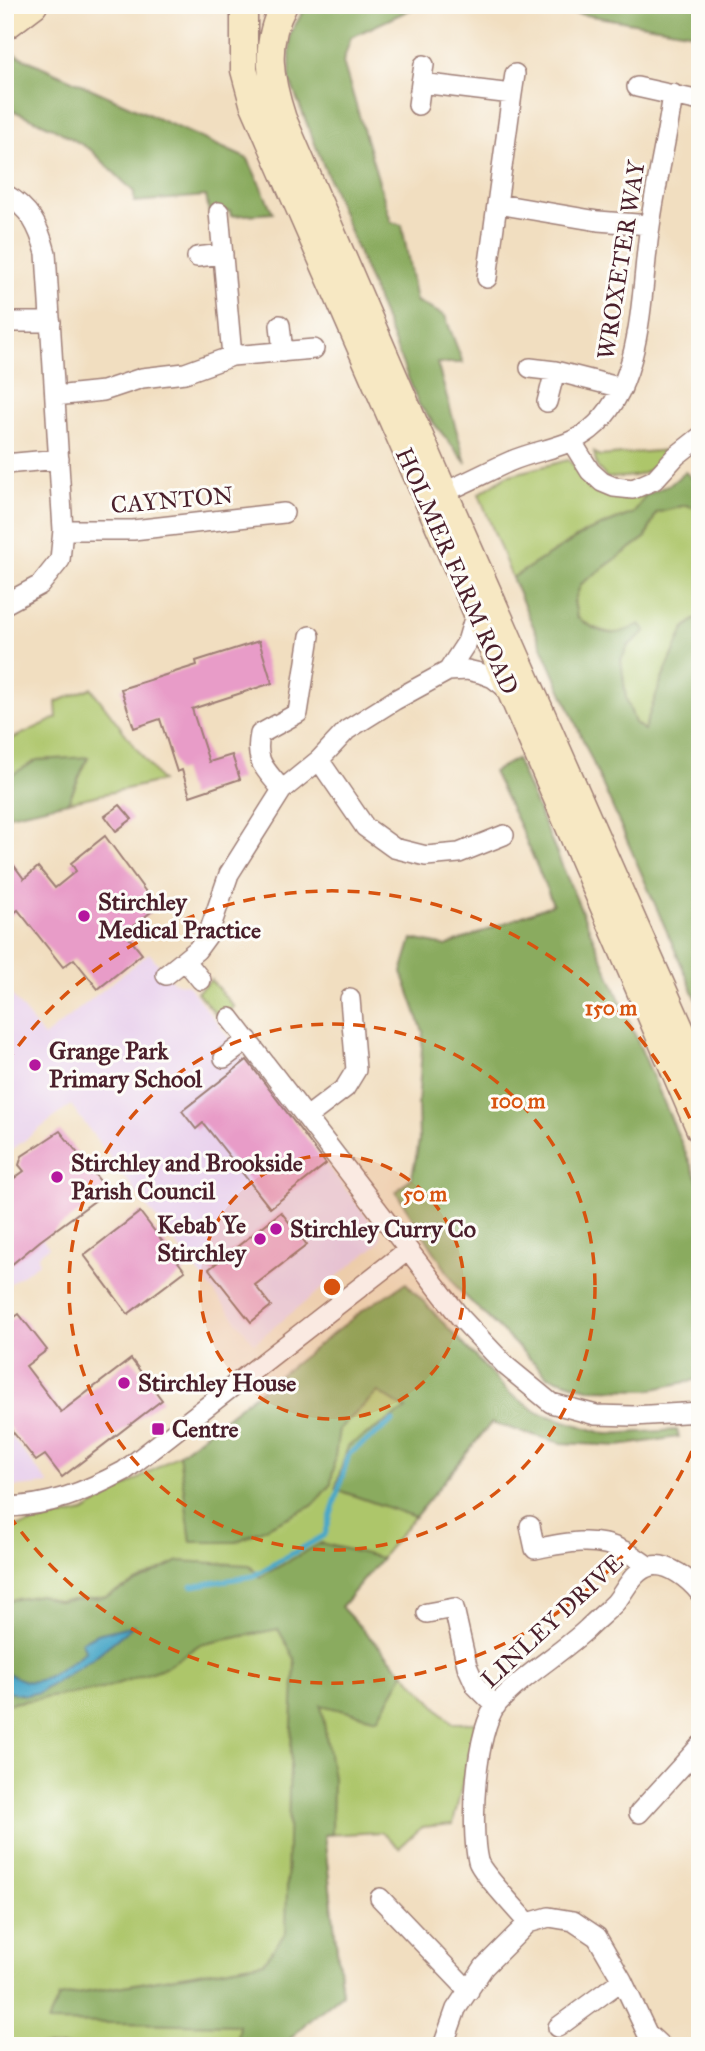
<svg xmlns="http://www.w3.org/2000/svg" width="705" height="2051" viewBox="0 0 705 2051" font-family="'IM FELL Great Primer',serif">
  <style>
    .built { fill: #e9d2ed }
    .green { fill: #adc66b; stroke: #7c724b; stroke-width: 2 }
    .forest { fill: #8aab5f; stroke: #6a6545; stroke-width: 2 }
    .water { fill: #4aa7c8; stroke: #4a637a; stroke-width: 2 }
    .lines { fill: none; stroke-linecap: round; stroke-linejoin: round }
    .stream { stroke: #4aa7c8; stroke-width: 5 }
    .building { fill: #e89cc8 }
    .street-casing { stroke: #9e7e76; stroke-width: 22 }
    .secondary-casing { stroke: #9e7e76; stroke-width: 29 }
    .street { stroke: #fff; stroke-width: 19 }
    .secondary { stroke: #f7e8c3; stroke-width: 26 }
    .ring { fill: none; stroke: #d8530f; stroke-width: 3.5; stroke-dasharray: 12 9 }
    .poi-dot { fill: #b5179e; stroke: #fdfcf7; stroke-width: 2.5 }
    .labels { text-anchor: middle; stroke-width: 6; stroke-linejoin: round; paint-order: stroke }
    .street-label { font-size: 24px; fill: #4a1f2b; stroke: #fdfcf7 }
    .poi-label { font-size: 24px; font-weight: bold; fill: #4a1f2b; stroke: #fdfcf7; text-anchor: start }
    .centre { fill: #d8530f; stroke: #fdfcf7; stroke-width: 3.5 }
    .ring-label { font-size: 21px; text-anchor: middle; font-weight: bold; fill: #d8530f; stroke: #fdfcf7; stroke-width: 6; stroke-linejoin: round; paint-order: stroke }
  </style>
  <rect width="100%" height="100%" fill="#fdfcf7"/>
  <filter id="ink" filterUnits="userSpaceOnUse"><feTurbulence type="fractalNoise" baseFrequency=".0143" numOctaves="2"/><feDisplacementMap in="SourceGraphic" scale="14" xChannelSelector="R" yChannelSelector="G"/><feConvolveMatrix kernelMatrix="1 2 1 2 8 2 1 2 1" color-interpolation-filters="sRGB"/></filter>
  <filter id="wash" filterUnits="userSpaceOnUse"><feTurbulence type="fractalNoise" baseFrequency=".00686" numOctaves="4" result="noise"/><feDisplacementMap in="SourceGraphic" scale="28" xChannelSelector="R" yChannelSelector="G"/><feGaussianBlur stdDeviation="1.57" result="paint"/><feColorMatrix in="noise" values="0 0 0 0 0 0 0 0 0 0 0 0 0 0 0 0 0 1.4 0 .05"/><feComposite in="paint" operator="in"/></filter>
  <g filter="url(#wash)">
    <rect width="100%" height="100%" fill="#f1dec0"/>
    <path class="built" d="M149,953L173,982L188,985L381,1235L379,1243L254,1343L140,1198L71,1105L5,1155V986L44,1037Z
      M5,1196L49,1247L38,1255L39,1263L5,1287Z
      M5,1429L49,1484L5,1488Z"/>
    <path class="green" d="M668,450C649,478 639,476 607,478L597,467L594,452L600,456Z
      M568,460L600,490L622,499L646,495L634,513L586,532L512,578L479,494L506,476Z
      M686,505L700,509V615L684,629L660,684L644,730L635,723L626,698L621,660L628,646L645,632C616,634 601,636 577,617L574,601L581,584L646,537L656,513Z
      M91,688L161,781L68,802L88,758L37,760L5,779V742L57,718L56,702Z
      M211,980L234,1007L220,1019L197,992Z
      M366,1308L491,1423L341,1607L452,1723H476L453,1824L422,1827L399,1848L382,1832L324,1835L342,1994L318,2009L283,2046H5V1526H20L84,1512L179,1454Z"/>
    <path class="forest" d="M307,5H420L351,37L343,62L391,222L402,225L416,301L445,316L463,363H437L466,463L419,405L290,81V34Z
      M525,5H700V34Z
      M5,50L248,159L273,213L231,216L230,211L209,213L206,196L134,202V192L91,150L53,128L7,108L12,95L5,92Z
      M685,472C700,483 700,491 700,509L686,505L656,513L646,537L581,584L574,601L577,617C600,635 614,639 640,624L646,631L628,646L621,660L626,698L635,723L644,730L660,684L684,629L700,615V1007L512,578L586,532L634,513L646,495L671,484Z
      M88,757L68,802L5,816V779L37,760Z
      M516,759L700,1186V1379L649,1390L588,1389L548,1376L459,1290L396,1192L412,1177L419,1141L418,1105L423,1032L402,972L412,939L446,946L553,904L522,831L493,772Z
      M406,1283L509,1393L539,1413L606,1434L677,1430L679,1437L619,1446L561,1443L491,1423L415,1517L335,1489L348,1446L406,1409L378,1392L339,1429L331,1484L312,1506L236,1542H191L179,1454L366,1308Z
      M321,1543L382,1558L341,1607L404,1673L378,1719L321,1705L333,1778L332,1834L324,1835L342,1994L306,2023L283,2046H236L239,2025L48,2022L59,1997L264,1962L286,1932L289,1792L295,1659L278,1629L199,1645L166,1667L102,1689L5,1704V1601L40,1595L57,1601L106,1597L179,1561L249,1565L260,1577Z"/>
    <path class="water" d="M134,1625L92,1659L40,1692L26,1695L5,1692V1672C12,1675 19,1680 26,1681C43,1685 72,1661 86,1651L81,1642L97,1634Z"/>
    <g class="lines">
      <path class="stream" d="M192,1586L253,1576L325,1535L349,1454L393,1421"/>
    </g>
    <g id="blocks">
      <path class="building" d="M259,641L272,683L192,709L209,762L232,755L240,779L190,796L182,770L177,772L160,719L134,728L121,689L197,665L196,661Z
        M120,805L132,819L116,831L105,816Z
        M105,836L157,907L125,933L142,954L98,989L74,959L63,967L18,910L5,920V853L24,879L38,867L55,888L76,871L71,863Z
        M247,1060L326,1164L270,1208L203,1123L196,1129L182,1111Z
        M60,1131L108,1191L40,1241L5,1270V1185L24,1171L19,1165L22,1156Z
        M140,1212L185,1271L128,1314L84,1255Z
        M281,1212L307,1245L255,1285L271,1306L251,1322L209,1269Z
        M19,1314L47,1350L26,1366L61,1412L131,1359L162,1400L62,1477L45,1455L36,1461L5,1422V1324Z"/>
    </g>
  </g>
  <g filter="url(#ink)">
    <use href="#blocks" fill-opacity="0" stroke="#9e7e76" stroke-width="2"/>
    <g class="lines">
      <defs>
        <path id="street" d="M421,83L424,65
          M637,87L700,101
          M512,94L515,74
          M418,105L421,83L512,94L487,278
          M5,194C30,208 39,227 46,253L63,530L60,560L40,585L5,604
          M498,204L598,221L650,225
          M219,212L232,356
          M197,257L223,254
          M5,322H51
          M280,325L283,352
          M530,368L555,371L622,388
          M55,396L103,391L142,378L185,373L232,356L314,349
          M547,402L555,371
          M572,442L590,471L602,482L614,487L633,489L654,480L676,456L700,437
          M5,464L59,459
          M444,492C467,483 488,471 511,461C539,449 565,449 590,430C645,386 640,290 650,226C656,182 667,139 673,94
          M63,530H133L284,513
          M448,671L467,642L476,612
          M319,760L365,827L394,848L426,856L459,853L504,835
          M282,790C266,769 254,763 260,734L298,713L310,636
          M185,960L201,980
          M166,975L197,950L208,935L229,874L282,790L319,760L347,730L395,700L448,671L467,670L480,673L493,678L510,691
          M230,1018L460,1317L506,1366L551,1403L596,1415L633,1416L700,1412
          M224,1058L248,1040
          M307,1117L345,1088L356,1070L350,999
          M5,1507C50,1506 85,1492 124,1471L408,1250
          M530,1526L535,1549C564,1543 597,1536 624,1551C633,1555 640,1561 648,1566
          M427,1613L454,1608L467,1666L476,1686L496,1706
          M639,1813L700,1746
          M380,1898L469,1991
          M528,1923C518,1911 481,1872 478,1861C470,1827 475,1731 497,1704C523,1675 559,1655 587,1629C596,1620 606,1612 615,1603C626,1590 633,1570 651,1566C668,1562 690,1580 700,1593
          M558,2027L622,1980
          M443,2046L456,2009L484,1967L528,1923L549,1917L573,1921L597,1937L622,1980L647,2033L661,2046"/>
        <path id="secondary" d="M244,5V70L253,103L459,572L700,1130
          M284,5C263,43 270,80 283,119L444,492L700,1073
          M5,27L34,5"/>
      </defs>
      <use href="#street" class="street-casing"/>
      <use href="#secondary" class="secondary-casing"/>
      <use href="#street" class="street"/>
      <use href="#secondary" class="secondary"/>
    </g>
  </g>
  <circle cx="332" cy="1287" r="132" fill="#d8530f" fill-opacity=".12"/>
  <g class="ring">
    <circle cx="332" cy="1287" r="132"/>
    <circle cx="332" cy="1287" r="263"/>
    <path d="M700 1432A395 395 0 0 1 6 1511M6 1063A395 395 0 0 1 700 1142"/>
  </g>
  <g class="poi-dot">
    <circle cx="84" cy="916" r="7"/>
    <circle cx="35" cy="1065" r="7"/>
    <circle cx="57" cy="1177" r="7"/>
    <circle cx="276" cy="1229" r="7"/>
    <circle cx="260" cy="1239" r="7"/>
    <circle cx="124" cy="1383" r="7"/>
    <rect x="151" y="1422" width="14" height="14" rx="3.5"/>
  </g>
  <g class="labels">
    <g class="street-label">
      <text transform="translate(621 260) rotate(-81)" y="8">WROXETER WAY</text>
      <text transform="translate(172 500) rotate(-5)" y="8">CAYNTON</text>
      <text transform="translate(457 571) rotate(66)" y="8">HOLMER FARM ROAD</text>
      <text transform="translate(552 1621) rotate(-43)" y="8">LINLEY DRIVE</text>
    </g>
    <g class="poi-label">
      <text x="98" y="910">Stirchley<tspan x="98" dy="28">Medical Practice</tspan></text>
      <text x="49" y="1059">Grange Park<tspan x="49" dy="28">Primary School</tspan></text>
      <text x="71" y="1171">Stirchley and Brookside<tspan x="71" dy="28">Parish Council</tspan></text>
      <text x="246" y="1233" text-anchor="end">Kebab Ye<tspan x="246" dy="28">Stirchley</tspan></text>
      <text x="290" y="1237">Stirchley Curry Co</text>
      <text x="138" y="1391">Stirchley House</text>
      <text x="172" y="1437">Centre</text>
    </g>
  </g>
  <circle cx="332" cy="1287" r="10" class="centre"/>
  <g class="ring-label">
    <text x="611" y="1015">150 m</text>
    <text x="518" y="1108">100 m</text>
    <text x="425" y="1201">50 m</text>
  </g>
  <rect width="705" height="2051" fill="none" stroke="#fdfcf7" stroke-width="28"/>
</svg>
